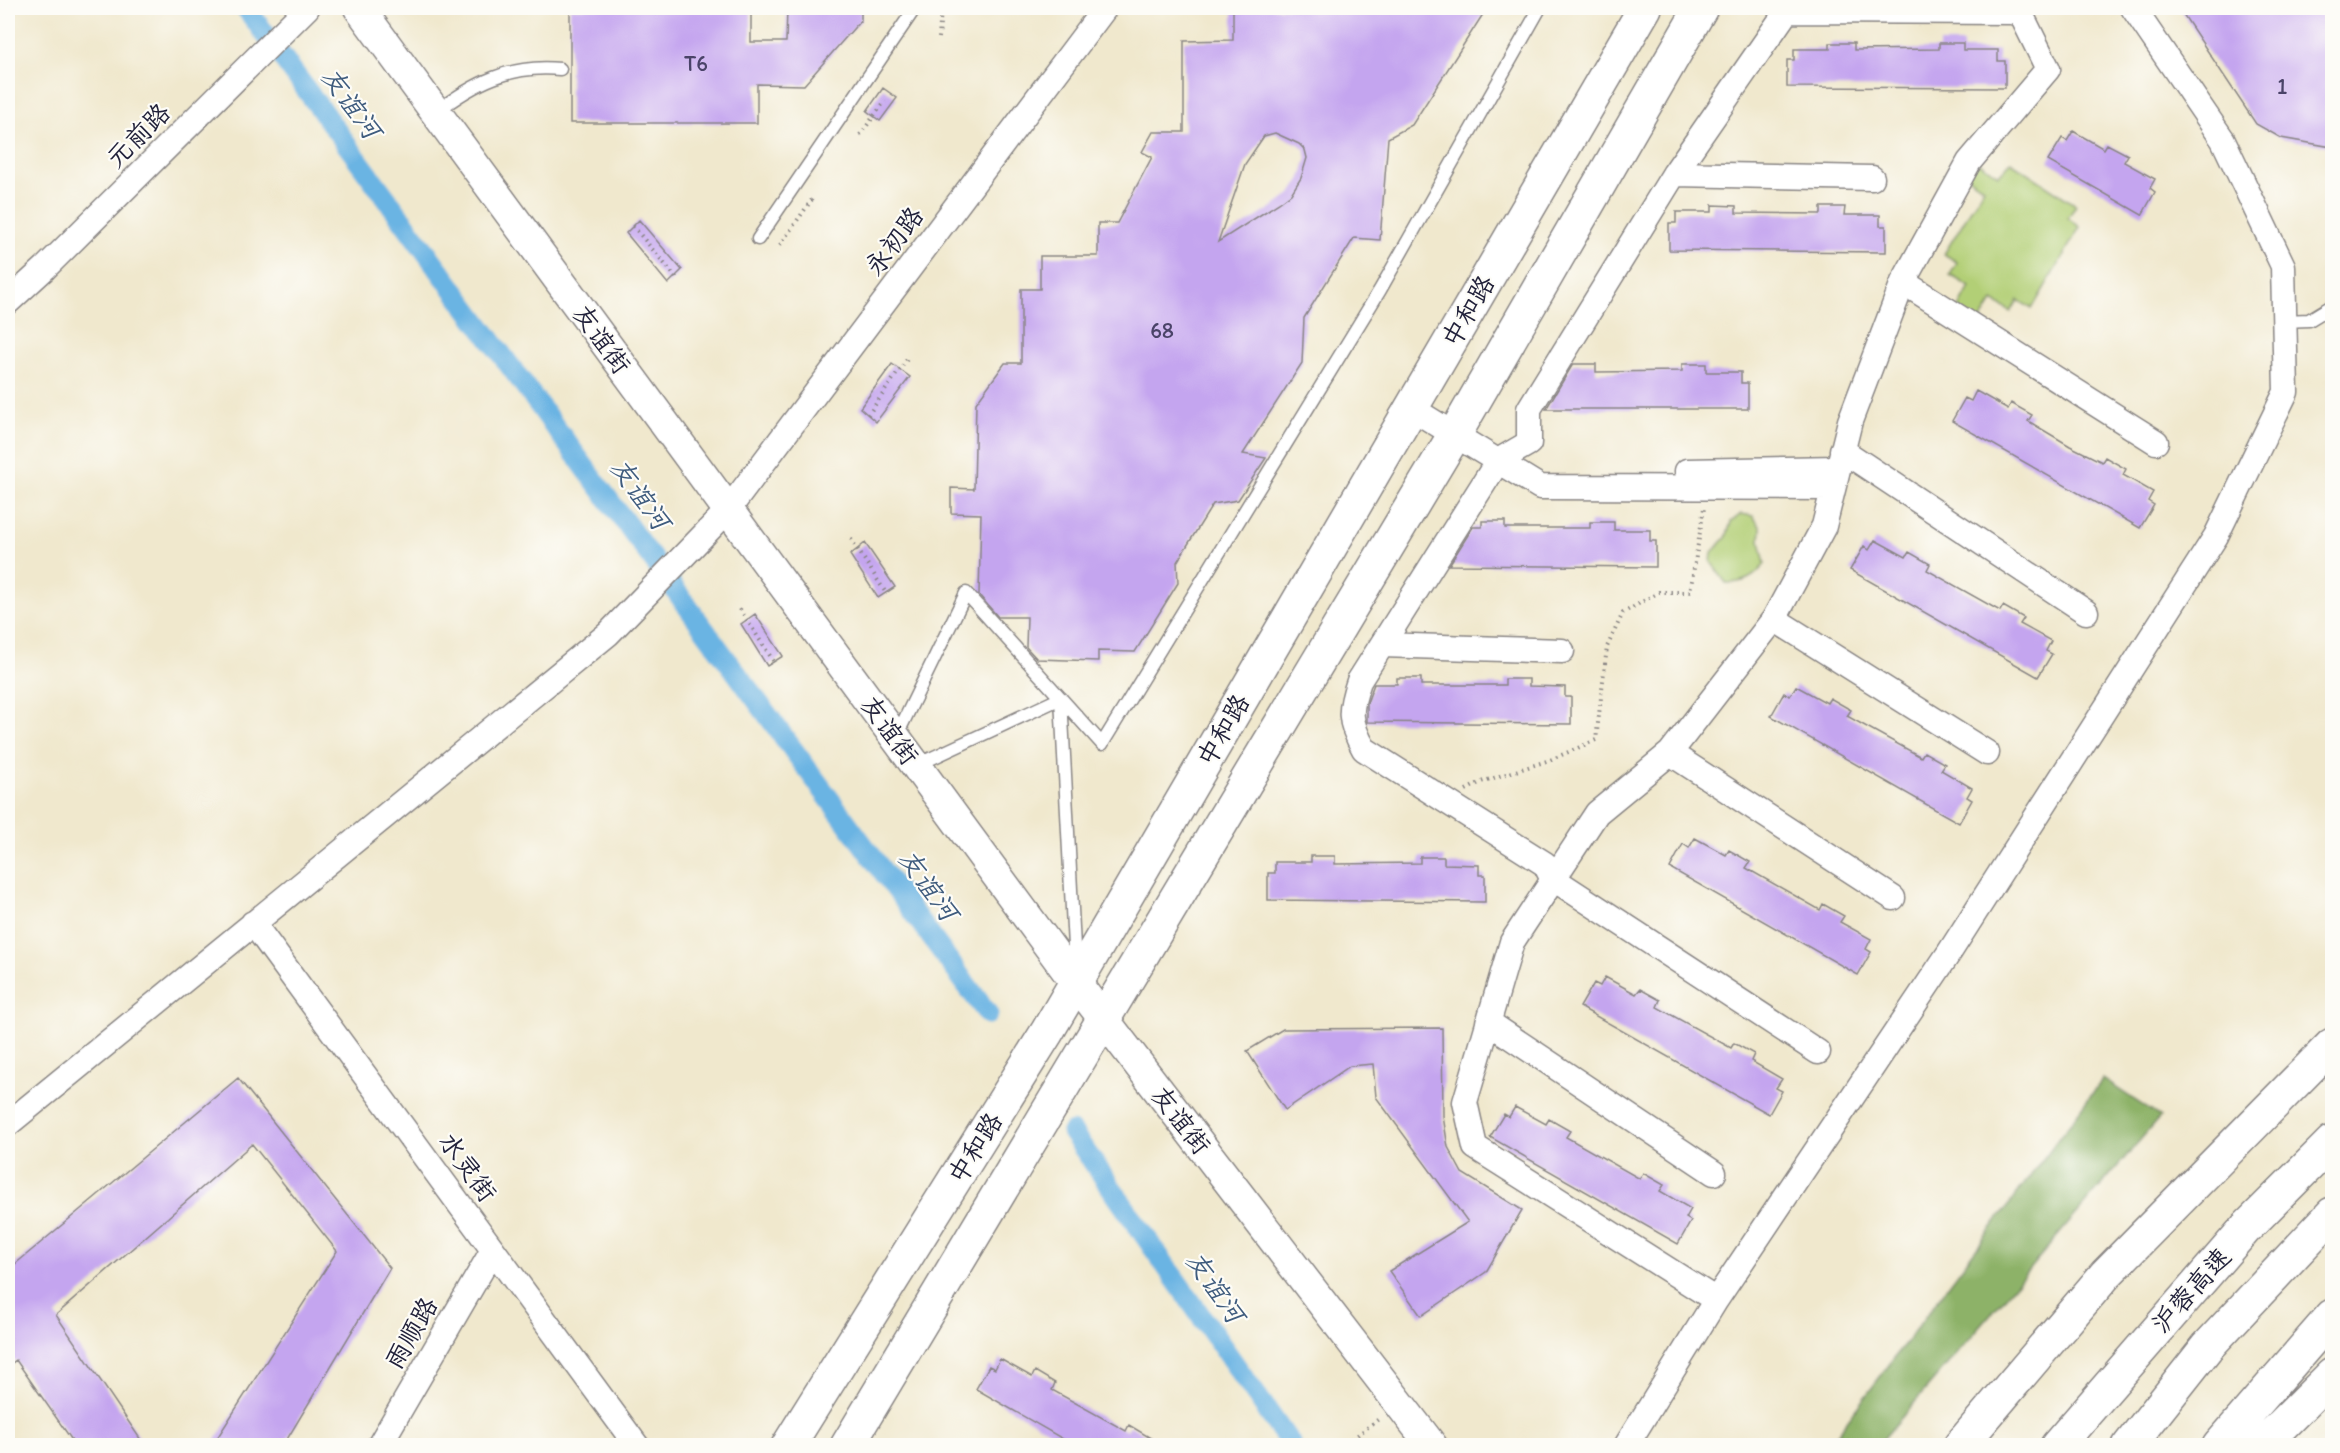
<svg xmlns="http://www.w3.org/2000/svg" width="2340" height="1453" viewBox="0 0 2340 1453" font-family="Itim,'LXGW WenKai TC',sans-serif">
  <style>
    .green { fill: #b2cf76; stroke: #6a7858; stroke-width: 1.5 }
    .forest { fill: #8db267; stroke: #586a51; stroke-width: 1.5 }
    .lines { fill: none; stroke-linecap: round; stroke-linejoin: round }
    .canal { stroke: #6ab4e3; stroke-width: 21 }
    .building { fill: #c4a5ef; fill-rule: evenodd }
    .service-casing { stroke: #898584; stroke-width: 15 }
    .minor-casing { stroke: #898584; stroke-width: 27 }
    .tertiary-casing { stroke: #898584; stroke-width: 33 }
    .secondary-casing { stroke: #898584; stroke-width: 36 }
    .motorway-casing { stroke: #898584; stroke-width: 36 }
    .path { stroke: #898584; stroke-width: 4; stroke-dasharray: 1.5 4.5; stroke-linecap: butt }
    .service { stroke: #fff; stroke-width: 12 }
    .minor { stroke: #fff; stroke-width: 24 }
    .tertiary { stroke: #fff; stroke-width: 30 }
    .secondary { stroke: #fff; stroke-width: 33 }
    .motorway { stroke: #fff; stroke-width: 33 }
    .labels { text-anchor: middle; stroke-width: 4.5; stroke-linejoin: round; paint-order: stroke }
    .number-label { font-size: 22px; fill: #4a4368 }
    .street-label { font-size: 26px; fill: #22223b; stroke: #fdfcf7 }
    .water-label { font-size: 27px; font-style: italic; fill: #3f5c7e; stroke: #fdfcf7 }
  </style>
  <rect width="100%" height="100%" fill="#fdfcf7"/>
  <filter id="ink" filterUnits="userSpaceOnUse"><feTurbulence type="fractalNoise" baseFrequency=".0167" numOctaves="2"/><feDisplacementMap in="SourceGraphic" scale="12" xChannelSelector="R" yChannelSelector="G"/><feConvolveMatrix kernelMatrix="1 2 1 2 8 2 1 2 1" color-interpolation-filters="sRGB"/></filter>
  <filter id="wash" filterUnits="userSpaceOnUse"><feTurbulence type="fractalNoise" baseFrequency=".008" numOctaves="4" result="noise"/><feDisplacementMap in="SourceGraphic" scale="24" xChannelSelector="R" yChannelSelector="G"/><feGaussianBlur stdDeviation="1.35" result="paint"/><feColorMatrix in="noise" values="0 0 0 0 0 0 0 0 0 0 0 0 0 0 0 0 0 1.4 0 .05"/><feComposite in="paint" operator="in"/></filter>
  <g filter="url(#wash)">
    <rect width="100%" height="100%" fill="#f0e8cd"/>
    <path class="green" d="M1972,158L1999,175L2011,162L2076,205L2068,218L2080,227L2032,309L2018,300L2011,312L1993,301L1976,328L1955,315L1970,287L1950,275L1957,262L1944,254L1984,188L1963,174Z
      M1741,514L1753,516L1761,528L1760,541L1765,564C1754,578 1744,583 1726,583L1711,562L1712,552L1726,538L1731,522Z"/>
    <path class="forest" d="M2103,1079L2160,1117L1878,1445H1829Z"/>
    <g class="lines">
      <path class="canal" d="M246,8L988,1014
        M1072,1132L1292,1446"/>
    </g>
    <g id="blocks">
      <path class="building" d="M570,8H751V42H786L787,8H861V20L804,85L757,84V123H570Z
        M1233,8H1487L1412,125L1388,138L1380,240L1354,238L1304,318L1302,363L1243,454L1266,458L1238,500L1213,504L1177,562L1178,583L1135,652L1098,651V661L1037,659L1026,647L1027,617H998L979,595L981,514L951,513V488L974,489L976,403L1005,363H1021V289H1040V256H1098V223H1117L1152,157L1142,152L1153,132H1184V41L1233,40ZM1275,133L1299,144L1305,150L1307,158L1301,178L1291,194L1279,203L1218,242L1245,164L1264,136Z
        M2179,8H2332V147L2281,138L2256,124Z
        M1830,43H1854V50L1939,49V43H1963V50H1998V61H2005V88L1787,87V60H1794V49H1830Z
        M883,88L897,98L880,121L867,111Z
        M2073,131L2104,149L2107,144L2128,155L2124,162L2155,179L2150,188L2155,192L2142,215L2048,161L2062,138L2067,141Z
        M1712,205L1736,206V213L1821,214V207H1845L1844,215H1880V226H1886V252L1669,250V223H1676V212H1712Z
        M639,220L682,270L668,284L626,233Z
        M892,364L910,377L876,422L860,408Z
        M1573,364H1596V372L1682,371V364H1706V372H1741V383H1748V409H1546Z
        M1976,391L2008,409L2011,403L2032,415L2028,421L2070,446L2102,462L2105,457L2126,469L2123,475L2153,492L2148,501L2154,505L2140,528L1952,421L1965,398L1971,401Z
        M1482,521H1505V528H1590V522H1614V530H1650V541H1656V567L1449,565L1473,527H1482Z
        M1875,540L1906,557L1909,552L1930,564L1927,570L2000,611L2003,606L2024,618L2020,624L2051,641L2046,651L2052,654L2038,677L1850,570L1864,546L1869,550Z
        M865,543L895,587L878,598L850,555Z
        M755,614L783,656L767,666L741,624Z
        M1397,678H1421V685H1505V679H1529V686L1565,687V697H1571V724L1367,722V703L1374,684H1397Z
        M1796,686L1827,703L1830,698L1851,710L1847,716L1921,757L1924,752L1945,764L1941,770L1972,788L1967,797L1972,800L1959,823L1771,716L1784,693L1790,696Z
        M1695,838L1726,855L1729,850L1750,862L1746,868L1820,910L1823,904L1844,916L1840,922L1871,939L1866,949L1871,952L1858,975L1670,868L1683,844L1689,848Z
        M1311,856H1335V864L1420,863V857H1444V864L1479,865V875H1485V902L1268,900V873H1275V862H1311Z
        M1605,977L1636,994L1640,989L1660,1000L1657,1007L1731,1048L1734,1043L1754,1054L1751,1061L1782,1079L1776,1088L1782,1091L1769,1114L1580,1007L1594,983L1600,986Z
        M1442,1028L1443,1116L1448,1147L1462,1173L1522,1210L1486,1272L1421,1316L1389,1271L1468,1222L1376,1097L1373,1064L1350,1066L1285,1110L1247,1051L1283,1029Z
        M238,1078L390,1268L283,1446H212L337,1251L252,1144L56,1315L145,1446H76L16,1360L8,1366V1270Z
        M1515,1107L1546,1124L1549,1119L1570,1131L1566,1137L1640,1179L1643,1173L1664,1185L1660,1191L1691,1209L1686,1218L1691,1221L1678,1244L1490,1137L1504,1114L1509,1117Z
        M1000,1359L1032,1377L1035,1371L1055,1383L1052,1390L1126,1431L1129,1425L1164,1446H1075L976,1389L989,1366L995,1369Z"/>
    </g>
  </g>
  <g filter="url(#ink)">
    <use href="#blocks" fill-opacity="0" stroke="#898584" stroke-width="1.5"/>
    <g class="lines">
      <defs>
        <path id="service" d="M436,112C474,83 511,64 560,69
          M758,239L915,8
          M2284,321L2309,320L2332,306
          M896,737L966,593L1102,744L1380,290L1540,8
          M917,765L1061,698L1075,966"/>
        <path id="minor" d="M1789,8L1674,174L1529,409V443L1498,461L1359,681C1349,710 1348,721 1364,749L1545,864L1552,878L1818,1052
          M1787,11L2020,12
          M1674,174L1872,178
          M1903,282L2156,442
          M8,302L45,268L307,8
          M1411,408L1540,487L1833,488
          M1842,450L2086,612
          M1687,471L1838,468
          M1774,619L1987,753
          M1382,645L1562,651
          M1670,753L1893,898
          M253,923L637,1446
          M1488,1022L1714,1173
          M8,1124L608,634L728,510L1105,8
          M1716,1300L1475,1147L1465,1102L1512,942L1597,813L1670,753L1774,619L1824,526L1850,421L1903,282L1969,162L2048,69L2018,8
          M379,1446L493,1250
          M1626,1446L1716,1300L1949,953L2216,536L2286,392L2283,266L2223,140L2133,8"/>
        <path id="tertiary" d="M359,8L1076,983L1432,1446"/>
        <path id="secondary" d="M788,1446L1047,1032L1645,8
          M847,1446L1455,434L1701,8"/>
        <path id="motorway" d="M1960,1446L2106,1274L2332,1045
          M2057,1446L2246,1228L2332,1142
          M2129,1446L2208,1346L2332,1214
          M2219,1446L2332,1316
          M2261,1446L2332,1375"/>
      </defs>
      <use href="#service" class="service-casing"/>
      <use href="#minor" class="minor-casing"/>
      <use href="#tertiary" class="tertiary-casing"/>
      <use href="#secondary" class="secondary-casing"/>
      <use href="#motorway" class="motorway-casing"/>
      <path class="path" d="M939,38L941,8
        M860,135L885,101
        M633,226L679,281
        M780,245L813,198
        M868,415L908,358
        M851,539L886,593
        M740,609L774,662
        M1466,790L1481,782L1550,760L1596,740L1607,647L1623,613L1659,592H1690L1704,508
        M1343,1446L1380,1418"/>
      <use href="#service" class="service"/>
      <use href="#minor" class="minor"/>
      <use href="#tertiary" class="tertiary"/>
      <use href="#secondary" class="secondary"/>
      <use href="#motorway" class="motorway"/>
    </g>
  </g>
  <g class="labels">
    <g class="number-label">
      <text x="696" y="71">T6</text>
      <text x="2282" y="94">1</text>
      <text x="1162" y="338">68</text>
    </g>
    <g class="street-label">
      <text transform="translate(138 135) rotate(-45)" y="9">元前路</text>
      <text transform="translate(894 241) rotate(-53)" y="9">永初路</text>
      <text transform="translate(1468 311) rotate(-60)" y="9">中和路</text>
      <text transform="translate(602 339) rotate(54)" y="9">友谊街</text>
      <text transform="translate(890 730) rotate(54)" y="9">友谊街</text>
      <text transform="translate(1223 730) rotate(-60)" y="9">中和路</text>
      <text transform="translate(1181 1120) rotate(52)" y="9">友谊街</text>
      <text transform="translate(975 1148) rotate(-58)" y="9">中和路</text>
      <text transform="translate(468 1167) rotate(54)" y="9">水灵街</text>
      <text transform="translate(2191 1290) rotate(-48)" y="9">沪蓉高速</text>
      <text transform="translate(411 1333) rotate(-60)" y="9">雨顺路</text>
    </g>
    <g class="water-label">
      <text transform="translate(351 103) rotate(54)" y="9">友谊河</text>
      <text transform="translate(640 494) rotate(54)" y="9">友谊河</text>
      <text transform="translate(928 885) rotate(54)" y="9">友谊河</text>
      <text transform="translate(1215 1287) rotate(55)" y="9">友谊河</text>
    </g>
  </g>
  <rect width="2340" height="1453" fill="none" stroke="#fdfcf7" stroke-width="30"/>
</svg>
